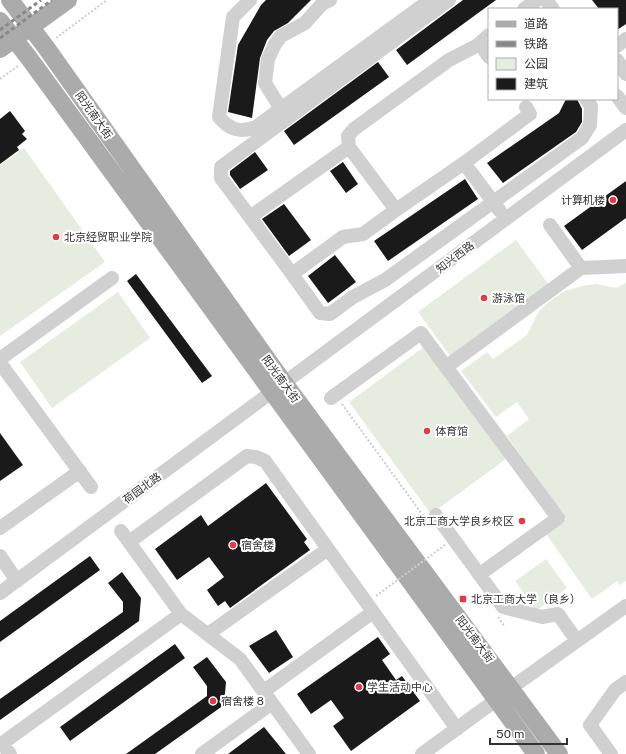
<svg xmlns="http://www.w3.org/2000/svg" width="626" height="754" viewBox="0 0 626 754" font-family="'Public Sans','Noto Sans SC',sans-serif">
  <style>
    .green { fill: #e6ecdf }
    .building { fill: #1a1a1a }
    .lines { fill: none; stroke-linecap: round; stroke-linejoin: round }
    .path { stroke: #cdcdcd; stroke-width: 2; stroke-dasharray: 2 2; stroke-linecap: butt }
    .minor { stroke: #d0d0d0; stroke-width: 14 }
    .major { stroke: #ababab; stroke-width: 18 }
    .rail { stroke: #888; stroke-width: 3; stroke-dasharray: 4 3; stroke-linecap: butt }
    .path-bridge { stroke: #cdcdcd; stroke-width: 2; stroke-dasharray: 2 2; stroke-linecap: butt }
    .poi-dot { fill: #e63946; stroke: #fff; stroke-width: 1.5 }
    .labels { text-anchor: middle; stroke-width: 4; stroke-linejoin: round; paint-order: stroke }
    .street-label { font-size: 11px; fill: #333; stroke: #fff }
    .poi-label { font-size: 11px; fill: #333; stroke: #fff; text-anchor: start }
  </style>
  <rect width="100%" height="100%" fill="#fff"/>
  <path class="green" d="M24,148L105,262L0,336V165Z
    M516,240L549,285L451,357L418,312Z
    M626,283V581L620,585L617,581L592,599L546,534L566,519L507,436L529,419L517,402L496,417L461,371L487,352L493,359L527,335L539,311L550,301L565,291L582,286L596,284L616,288Z
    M118,292L150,338L52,408L20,362Z
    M424,347L506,459L431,514L349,402Z
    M546,559L567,588L536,611L515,581Z"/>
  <path class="building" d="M266,0H311L288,23L274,31L267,40L260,58L252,118L228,112L238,45L261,5Z
    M463,0H496L407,65L396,50Z
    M592,0H626V24L617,30V9H599Z
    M378,62L389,77L294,145L284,131Z
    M566,99H577L582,109V122L576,132L503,183L487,163L559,113Z
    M10,111L25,131L22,134L27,139L17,147L19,150L0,164V119Z
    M255,152L268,170L240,189L230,175V171Z
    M343,162L358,184L346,193L330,171Z
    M465,179L478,199L388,261L374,241Z
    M626,181V218L582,250L564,226Z
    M284,204L311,240L289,256L262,219Z
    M335,255L356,282L328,303L308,276Z
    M136,274L212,376L202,383L127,281Z
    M0,433L23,465L0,481Z
    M266,483L307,539L304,542L310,550L230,608L225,601L218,606L207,590L224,577L209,557L177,580L155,549L201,515L208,526Z
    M90,556L100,570L0,642V621Z
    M122,572L141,598L139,621L0,720V699L123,612V602L108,583Z
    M276,630L293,657L269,673L249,646Z
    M378,637L390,654L382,660L396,680L402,676L420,701L351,751L333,726L344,718L331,700L311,714L297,694Z
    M175,644L185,658L70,741L60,727Z
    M207,657L226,682L224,705L155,754H126L207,696V686L193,667Z
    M264,727L286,754H228Z"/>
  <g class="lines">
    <path class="path" d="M56,38L107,0
      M0,79L18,66
      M342,404L424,517
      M498,617L505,627"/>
    <path class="minor" d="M250,0L233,17L219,117C230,130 240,133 256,127L430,0
      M546,0L553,9
      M524,9L537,0
      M489,35L478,45L449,60L354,129L348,136L349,147L396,210L464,163L500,211
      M480,44L489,57
      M617,46L626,39
      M617,60L626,74
      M617,96L626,108
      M281,109L265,83L268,59L275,44L281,36L305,23L322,4L330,0
      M464,163L530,114L526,107
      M396,210L363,234L343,237L292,274L320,313L330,314L353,297L385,280L582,138L590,125L591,106L586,99
      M250,217L221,178V167L449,0
      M550,225L581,268
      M292,274L250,217L349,147
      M0,359L112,278
      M0,363L91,487
      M446,367L581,268L626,266
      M331,398L421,333L558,518L480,574
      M436,515L503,607L542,617L558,614L577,641
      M0,528L80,471
      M121,531L181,614L240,659L309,754
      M129,542L247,456L256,457L265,461L457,729
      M0,556L17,581
      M0,593L626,130
      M208,634L328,549
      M511,688L626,606
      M264,691L373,612
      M2,743L10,754
      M0,745L181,614
      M202,754L272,703
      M422,754L496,700
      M611,754L590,725L615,690L626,682"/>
    <path class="major" d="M10,0L45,46L284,383L559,754
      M0,21L29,58L536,754
      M0,49L68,0"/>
    <path class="rail" d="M0,30L41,0
      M0,38L52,0"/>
    <path class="path-bridge" d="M376,596L445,545"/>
  </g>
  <g class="poi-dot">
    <circle cx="613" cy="200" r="4"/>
    <circle cx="56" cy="237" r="4"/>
    <circle cx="484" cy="298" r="4"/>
    <circle cx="427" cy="431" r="4"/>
    <circle cx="522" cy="521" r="4"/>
    <circle cx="233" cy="545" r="4"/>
    <rect x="459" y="595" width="8" height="8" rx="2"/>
    <circle cx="359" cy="687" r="4"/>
    <circle cx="213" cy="701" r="4"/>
  </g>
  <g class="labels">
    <g class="street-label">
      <text transform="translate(94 115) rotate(55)" y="4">阳光南大街</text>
      <text transform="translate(455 257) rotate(-37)" y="4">知兴西路</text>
      <text transform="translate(281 379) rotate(54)" y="4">阳光南大街</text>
      <text transform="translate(142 488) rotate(-36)" y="4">荷园北路</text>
      <text transform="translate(475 639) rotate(53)" y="4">阳光南大街</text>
    </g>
    <g class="poi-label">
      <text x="605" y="204" text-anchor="end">计算机楼</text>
      <text x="64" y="241">北京经贸职业学院</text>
      <text x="492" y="302">游泳馆</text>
      <text x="435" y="435">体育馆</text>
      <text x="514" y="525" text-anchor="end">北京工商大学良乡校区</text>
      <text x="241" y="549">宿舍楼</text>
      <text x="471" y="603">北京工商大学（良乡）</text>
      <text x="367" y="691">学生活动中心</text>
      <text x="221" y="705">宿舍楼 8</text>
    </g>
  </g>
  <rect x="488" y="8" width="130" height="92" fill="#ffffff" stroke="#adadad"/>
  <rect x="496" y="21" width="20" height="6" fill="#ababab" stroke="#adadad"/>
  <text x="524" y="28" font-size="12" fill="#333333">道路</text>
  <rect x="496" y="41" width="20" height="6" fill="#888888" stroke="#adadad"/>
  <text x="524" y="48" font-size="12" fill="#333333">铁路</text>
  <rect x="496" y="58" width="20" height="12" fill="#e6ecdf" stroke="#adadad"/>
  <text x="524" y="68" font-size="12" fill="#333333">公园</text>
  <rect x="496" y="78" width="20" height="12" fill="#1a1a1a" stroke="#adadad"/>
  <text x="524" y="88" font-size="12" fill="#333333">建筑</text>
  <path d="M490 738v6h77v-6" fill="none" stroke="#333333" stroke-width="2"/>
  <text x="496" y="738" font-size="12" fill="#333333" stroke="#ffffff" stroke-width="3" paint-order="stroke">50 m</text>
</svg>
